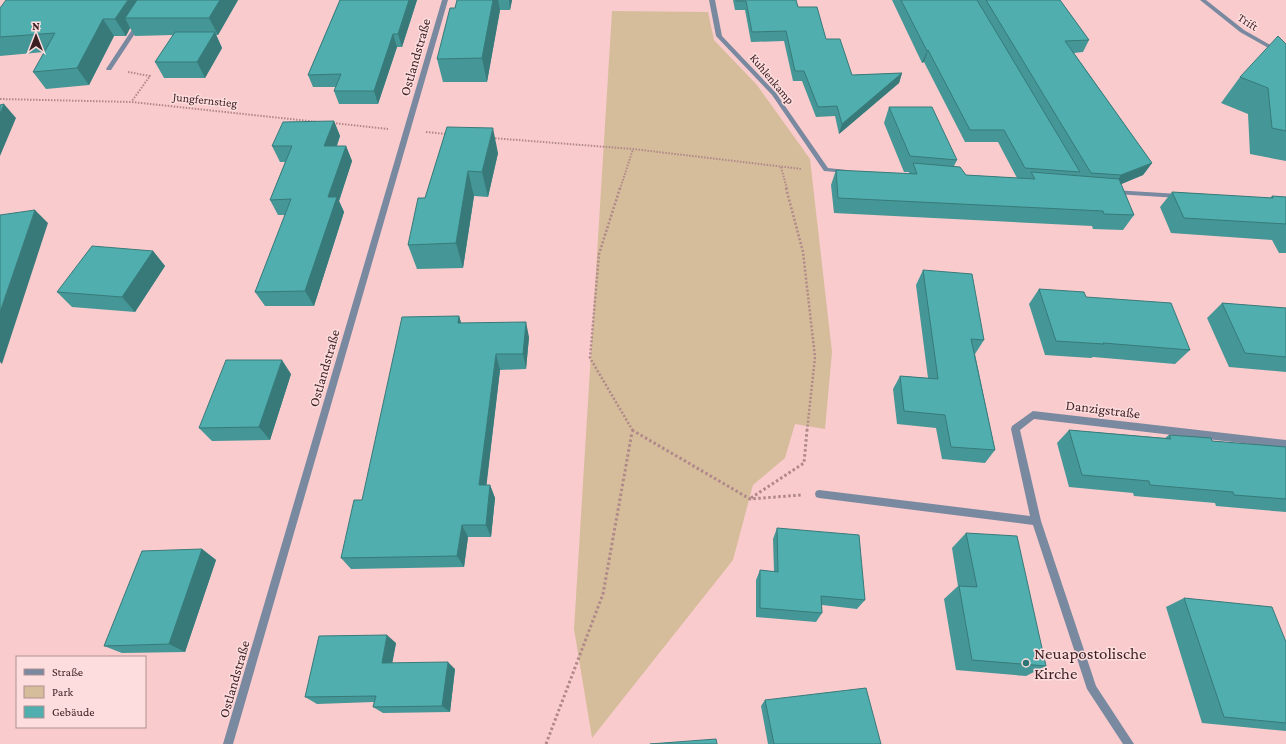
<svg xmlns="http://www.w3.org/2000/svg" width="1286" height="744" viewBox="0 0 1286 744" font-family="'Crimson Pro',serif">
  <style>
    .green { fill: #d5bd9b }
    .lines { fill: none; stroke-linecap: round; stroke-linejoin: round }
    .path-far2 { stroke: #b0888a; stroke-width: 2; stroke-dasharray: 1.5 1.5; stroke-linecap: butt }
    .path-far1 { stroke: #b0888a; stroke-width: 2.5; stroke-dasharray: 2 2; stroke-linecap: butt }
    .path { stroke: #b0888a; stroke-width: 3; stroke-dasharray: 2.5 2.5; stroke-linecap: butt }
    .minor { fill: #7889a0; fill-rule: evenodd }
    .wall { fill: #459696 }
    .shaded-wall { fill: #387a7a }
    .building { fill: #50aeae; stroke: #387a7a }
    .poi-dot { fill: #2d7677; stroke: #fdddde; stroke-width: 1.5 }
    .labels { text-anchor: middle; stroke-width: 3; stroke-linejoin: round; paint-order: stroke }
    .far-street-label { font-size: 12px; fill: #3b1f21; stroke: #fdddde }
    .street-label { font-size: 14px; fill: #3b1f21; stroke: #fdddde }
    .near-poi-label { font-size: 17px; fill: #3b1f21; stroke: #fdddde; text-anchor: start }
  </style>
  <rect width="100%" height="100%" fill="#facbcd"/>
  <path class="green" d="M612,11L708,12L714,40L757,85L810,159L832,352L825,429L795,424L785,458L753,485L733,560L592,738L574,629Z"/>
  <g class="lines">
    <path class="path-far2" d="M128,72L150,76L132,101
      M0,99L132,102L318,122
      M333,123L388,129
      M426,132L447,134
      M492,138L633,149L802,169
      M781,167L787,189
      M620,189L633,149"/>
    <path class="path-far1" d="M620,188L599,254L590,358L633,431
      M786,188L803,252L815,357L807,431"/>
    <path class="path" d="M632,430L750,499L801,495
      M751,498L804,463L807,430
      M546,744L603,594L632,432"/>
    <path class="minor" d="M442,0H448L233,744H223Z
      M709,0H715L722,36L776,93L828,168L846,170L849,172L848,173L824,171L772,95L716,36Z
      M1200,0H1206L1244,30L1286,54V58L1240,32Z
      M137,22L142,23L111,70H107L106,69Z
      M1113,190L1179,194L1182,196L1179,198L1115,194L1112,192Z
      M1033,411L1286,440V448L1034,419L1020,430L1041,521L1096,686L1134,744H1123L1087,689L1033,525L819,498L816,497L815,494L816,491L819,490L1030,516L1011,429L1012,426Z"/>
  </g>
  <path class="wall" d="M238,0L218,35H216L222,48L205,78H164L155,62L173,35L135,36L130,28L126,36H114L89,85L46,89L33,72L44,52L0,56V8Z
    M340,0H417L402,47H397L378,104H339L334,91L336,87H313L308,75Z
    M457,0H512L510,10H500L487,82H443L437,59L455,8Z
    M733,0H796L798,7L826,39L852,75L902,73L899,83L839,134L835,116L816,117L802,81H793L784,41L751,42L745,10H735Z
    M892,0H1060L1089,40L1083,52L1074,53L1152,163L1143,175L1121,184L1134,215L1123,230L1093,229L1092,226L834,213L831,185L836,170L909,174V172H904L884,123L889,107L957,160L954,166L966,175L1017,178L998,142H965L924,62L922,63Z
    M1286,44V161L1250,154L1248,114L1221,103L1240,77Z
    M334,121L340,136L337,146H346L352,161L339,201L344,212L314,306H265L255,292L285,215H278L270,200L285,162H280L272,146Z
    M447,127L498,153L488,197L474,196L463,268L417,269L408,245L425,198Z
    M1172,192L1270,198L1272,196L1286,197V253H1279L1272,240L1171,233L1160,207Z
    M153,251L165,266L135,312L72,307L57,292Z
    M923,270L984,340L975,354L995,450L985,463L942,459L936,428L897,424L893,389L900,376L928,378L916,285Z
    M1039,289L1086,297L1190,350L1175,364L1093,357L1091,358L1045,355L1029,304Z
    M1222,303L1286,308V372L1229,367L1207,318Z
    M459,316L461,323L529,337L526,369L500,370L486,485H490L495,498L491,537H468L464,567L351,569L341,558Z
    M291,374L270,440L212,441L199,428Z
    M1069,430L1165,438L1169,435L1212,441L1286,447V512L1216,506L1215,503L1134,496L1133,493L1069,487L1057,443Z
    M777,528L865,600L857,609L822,605V613L816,622L756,617V580L760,570L774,572L773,539Z
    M966,533L1046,666L1026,676L956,670L944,599L958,586L952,548Z
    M202,549L216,560L185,652L122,653L104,646Z
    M1184,598L1286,642V731L1202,723L1166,607Z
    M396,643L392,663L455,669L450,712L383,713L373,707L374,702L317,704L305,697Z
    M765,700L881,744H768L761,706Z"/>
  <path class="shaded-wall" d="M128,0H149L125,18L130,28L126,36L115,19Z
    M220,0H238L218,35L209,18Z
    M409,0H417L402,47L398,34Z
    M493,0H498L500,10L487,82L482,58Z
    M509,0H512L510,10Z
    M103,19L114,36L89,85L77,68Z
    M215,32L222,48L205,78L197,62Z
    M393,34L397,47L378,104L374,91Z
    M928,50L924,62L922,63L927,51Z
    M902,73L899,83L839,134L842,124Z
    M4,104L16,118L0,156V114Z
    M334,121L340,136L331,161L324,146Z
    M493,128L498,153L488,197L482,172Z
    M346,146L352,161L339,201L344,212L314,306L305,291L328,197Z
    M1152,163L1143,175L1112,188L1121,175Z
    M468,171L474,196L463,268L456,243Z
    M35,210L48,223L2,364L0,362V312Z
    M153,251L165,266L135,312L122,297Z
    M459,316L464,332L458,323Z
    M526,322L529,337L526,369L523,354Z
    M496,354L500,370L485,498L479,485Z
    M282,360L291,374L270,440L259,427Z
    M490,485L495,498L491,537L486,525Z
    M462,525L468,537L464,567L457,556Z
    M202,549L216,560L185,652L169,644Z
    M387,635L396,643L391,670L382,663Z
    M448,662L455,669L450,712L442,706Z"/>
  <path class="building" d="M6,0H128L115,19H103L77,68L33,72L55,33L0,37V8Z
    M137,0H220L209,18H125Z
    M340,0H409L398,34H393L374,91H334L341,74L308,75Z
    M457,0H493L482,58L437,59L450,8H455Z
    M736,0H796L798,7H817L826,39H840L852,75L902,73L842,124L837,106L818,107L804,71H795L786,31L752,32L746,1H736Z
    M901,0H977L1080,172L1025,168L1004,130H970L928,50L927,51Z
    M986,0H1060L1089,40L1065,41L1152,163L1121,175L1091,173Z
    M175,32H215L197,62H155Z
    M1278,36L1286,44V131L1272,128L1268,88L1240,77Z
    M4,104L0,114V105Z
    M889,107H932L957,160L910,156Z
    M334,121L324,146H346L328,197H337L305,291L255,292L291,199L270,200L292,146H272L283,122Z
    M447,127L493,128L482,172L468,171L456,243L408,245L418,198H425Z
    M913,163L960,167L966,175L1035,179L1031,172L1119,179L1134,215L1104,214L1103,211L838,198L836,170L917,174Z
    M1172,192L1273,198L1272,196L1286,197V224L1184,218Z
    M35,210L0,312V215Z
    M92,246L153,251L122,297L57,292Z
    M923,270L972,274L984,340L971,339L995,450L951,447L945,415L904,411L900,376L938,379Z
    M1039,289L1084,292L1086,297L1171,303L1190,350L1103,343L1104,344L1056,341Z
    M1222,303L1286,308V357L1245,353Z
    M459,316L458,323L526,322L523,354H496L479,485H490L486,525H462L457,556L341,558L354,500H362L402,317Z
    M226,360H282L259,427L199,428Z
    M1069,430L1171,439L1169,435L1211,438L1212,441L1286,447V499L1234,495L1233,492L1150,485L1149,481L1082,475Z
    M777,528L859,535L865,600L821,596L822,613L760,608V570L778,572Z
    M966,533L1017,536L1046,666L972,660L959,586L977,587Z
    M202,549L169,644L104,646L142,551Z
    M1184,598L1272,607L1286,642V723L1224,717Z
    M387,635L382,663L448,662L442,706L373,707L376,696L305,697L319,636Z
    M866,688L881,744H774L765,700Z
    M716,739L717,744H650Z"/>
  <circle class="poi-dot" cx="1026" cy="663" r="4"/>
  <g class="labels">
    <g class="far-street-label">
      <text transform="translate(1248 22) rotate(33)" y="4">Trift</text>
      <text transform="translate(772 79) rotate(50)" y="4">Kuhlenkamp</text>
      <text transform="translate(205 100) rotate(6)" y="4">Jungfernstieg</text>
    </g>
    <g class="street-label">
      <text transform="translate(415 57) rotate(-74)" y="5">Ostlandstraße</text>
      <text transform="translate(324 368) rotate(-74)" y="5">Ostlandstraße</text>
      <text transform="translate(1103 409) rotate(7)" y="5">Danzigstraße</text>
      <text transform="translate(234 679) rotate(-74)" y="5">Ostlandstraße</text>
    </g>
    <g class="near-poi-label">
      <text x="1034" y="659">Neuapostolische<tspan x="1034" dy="20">Kirche</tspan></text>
    </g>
  </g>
  <rect x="16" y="656" width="130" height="72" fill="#fdddde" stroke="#af9192"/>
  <rect x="24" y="669" width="20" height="6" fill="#7889a0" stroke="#af9192"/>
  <text x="52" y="676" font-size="12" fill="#3b1f21">Straße</text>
  <rect x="24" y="686" width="20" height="12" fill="#d5bd9b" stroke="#af9192"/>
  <text x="52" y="696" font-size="12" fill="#3b1f21">Park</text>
  <rect x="24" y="706" width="20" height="12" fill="#50aeae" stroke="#af9192"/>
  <text x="52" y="716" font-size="12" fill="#3b1f21">Gebäude</text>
  <g transform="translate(36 36)" stroke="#fdddde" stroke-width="3" paint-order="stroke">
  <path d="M0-3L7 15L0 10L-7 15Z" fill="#3b1f21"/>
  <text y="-6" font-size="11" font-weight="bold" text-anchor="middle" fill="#3b1f21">N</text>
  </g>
</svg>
